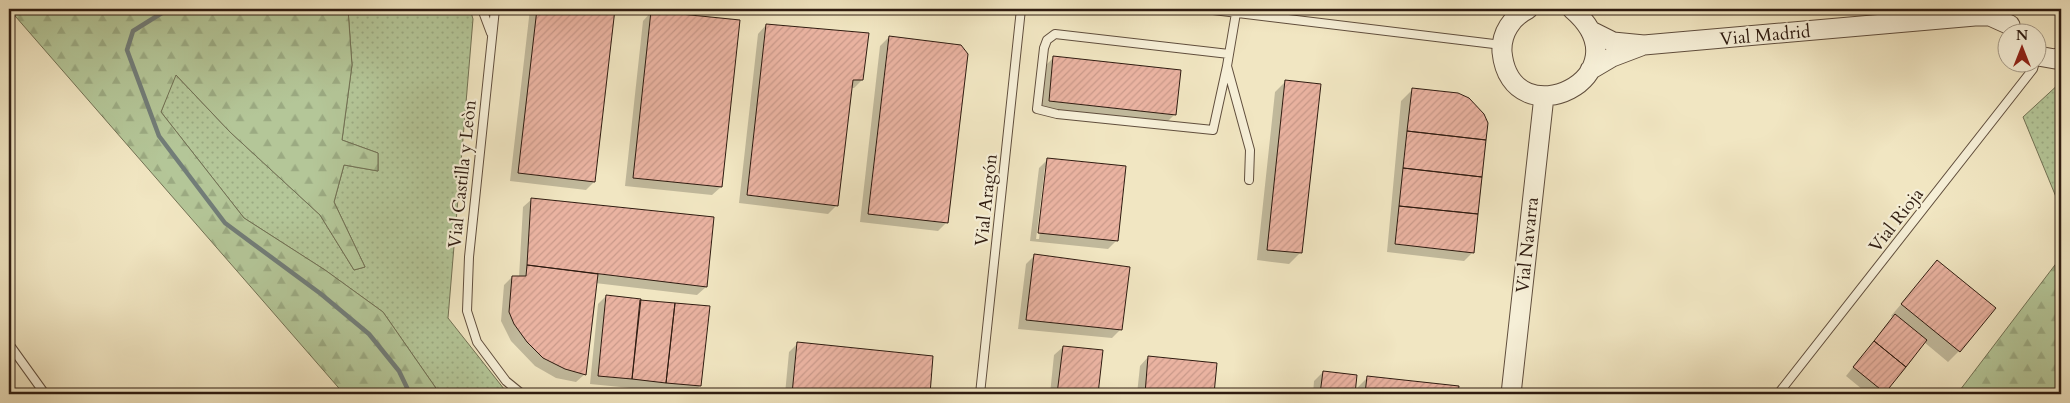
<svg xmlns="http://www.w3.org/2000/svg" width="2070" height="403" viewBox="0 0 2070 403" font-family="Cardo,serif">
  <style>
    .grass { fill: url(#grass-dots); stroke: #727154 }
    .forest { fill: url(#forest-firs); stroke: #727154 }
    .shadow { fill: #0003; fill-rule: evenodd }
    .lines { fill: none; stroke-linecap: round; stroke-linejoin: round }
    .stream { stroke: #727d78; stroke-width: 4.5 }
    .building { fill: url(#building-hatch); stroke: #2f1c11 }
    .service-casing { stroke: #604e3d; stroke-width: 10 }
    .tertiary-casing { stroke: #604e3d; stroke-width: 21 }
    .service { stroke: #f6efd7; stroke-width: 8 }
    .tertiary { stroke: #f6efd7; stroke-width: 19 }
    .labels { text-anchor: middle; stroke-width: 4.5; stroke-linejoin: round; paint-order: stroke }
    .street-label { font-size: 18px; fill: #2f1c11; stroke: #f6efd7 }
  </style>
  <defs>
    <pattern id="grass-dots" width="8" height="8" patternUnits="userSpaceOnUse" patternTransform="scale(1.25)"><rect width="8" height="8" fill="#b4c698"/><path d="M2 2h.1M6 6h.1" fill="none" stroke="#9baa82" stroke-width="1.8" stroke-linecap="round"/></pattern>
    <pattern id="forest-firs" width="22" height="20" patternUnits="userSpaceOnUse" patternTransform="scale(1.25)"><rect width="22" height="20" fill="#b4c698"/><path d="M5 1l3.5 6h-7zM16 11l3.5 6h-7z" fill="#9baa82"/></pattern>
    <pattern id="building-hatch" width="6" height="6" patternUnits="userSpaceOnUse" patternTransform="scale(1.25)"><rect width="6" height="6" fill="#eab3a1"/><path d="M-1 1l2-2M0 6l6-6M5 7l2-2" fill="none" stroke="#c9998a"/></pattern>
  </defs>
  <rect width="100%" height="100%" fill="#f1e6c2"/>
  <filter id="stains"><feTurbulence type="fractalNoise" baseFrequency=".004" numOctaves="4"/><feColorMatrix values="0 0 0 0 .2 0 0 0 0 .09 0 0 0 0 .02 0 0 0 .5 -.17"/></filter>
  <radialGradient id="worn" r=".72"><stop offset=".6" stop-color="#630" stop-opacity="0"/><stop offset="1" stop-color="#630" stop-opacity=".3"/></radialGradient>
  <path class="grass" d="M348,9H470L473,19L448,318L508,394H440L383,312L325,270L244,218L161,112L175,74L230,132L320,215L354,270L365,267L334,202L344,165L378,171V153L342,140L352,65Z
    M2061,82V209L2023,117Z"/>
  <path class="forest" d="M9,9H141L143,11L151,9H348L352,65L342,140L378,153V171L344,165L334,202L365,267L354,270L320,215L230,132L176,75L161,112L244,218L325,270L383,312L440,394H344Z
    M2061,257V394H1957Z"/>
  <path class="shadow" d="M530,9H614L594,182L586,190L510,181Z
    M651,12L721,187L712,195L625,186L643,21Z
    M766,25L862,80L854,88H850L837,205L828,214L739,203L758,34Z
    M889,37L947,222L938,231L860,222L880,46Z
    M1054,57L1175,114L1166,123L1041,109L1045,66Z
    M1286,81L1300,253L1289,264L1257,260L1275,92Z
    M1412,90L1458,94L1477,106L1487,124L1473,252L1464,261L1387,252L1401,101Z
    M1048,159L1117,240L1108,249L1030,241L1039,168ZM1045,167H1047L1039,239H1036Z
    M532,199L712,218L706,287L697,295L595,283L585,374L576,382L556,378L535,366L511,341L501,321L504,285L512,277H519L523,207Z
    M1034,256L1120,330L1112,338L1018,329L1026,264Z
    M1937,262L1959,351L1948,362L1924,342L1882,394H1868L1846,376L1893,317L1891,316Z
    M606,296L700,386L692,394L590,384L598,304Z
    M798,343L932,357L929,394H785L789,352Z
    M1063,347L1102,351L1097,394H1050L1054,355Z
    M1148,357L1216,364L1212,394H1137L1140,366Z
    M1323,372L1356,376L1353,394H1313L1314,381Z
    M1368,377L1457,388V394H1356L1357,388Z"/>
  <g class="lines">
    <path class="stream" d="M176,9L165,11L133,31L127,50L159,136L225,223L321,294L369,334L399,371L410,394"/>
  </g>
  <path class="building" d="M537,9H615L595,182L518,173Z
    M651,11L740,20L722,187L633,178Z
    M766,24L869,33L863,80H853L838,206L747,195Z
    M889,36L961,45L968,54L948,223L868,214Z
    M1053,56L1181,70L1176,115L1049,101Z
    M1285,80L1321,84L1302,253L1267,250Z
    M1412,88L1458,93L1469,98L1484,114L1488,123L1486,140L1407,131Z
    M1407,131L1486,140L1482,177L1403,168Z
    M1047,158L1126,166L1118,241L1038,233Z
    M1403,168L1482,177L1478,214L1399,206Z
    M531,198L714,217L707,287L527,265Z
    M1399,206L1478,214L1474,253L1395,244Z
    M1034,254L1130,267L1122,330L1026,320Z
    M1937,260L1996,308L1960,352L1901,304Z
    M527,265L598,274L586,375L565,369L543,358L527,342L514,324L509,312L512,276H526Z
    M606,295L641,299L632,379L598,376Z
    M640,300L675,303L666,383L632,379Z
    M675,303L710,306L701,386L666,383Z
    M1895,314L1927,340L1906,367L1874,341Z
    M1874,341L1906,367L1885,393L1853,367Z
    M797,342L933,356L930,394H792Z
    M1063,346L1103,350L1098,394H1057Z
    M1148,356L1217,363L1214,394H1145Z
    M1323,371L1357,375L1355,394H1320Z
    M1367,376L1459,386L1458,394H1365Z"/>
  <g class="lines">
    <defs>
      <path id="service" d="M482,9L491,33
        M495,9L469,257L467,311L477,342L506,381L522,394
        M1205,9L1502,45
        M1236,13L1227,66L1250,150L1249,180
        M1227,66L1213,130L1057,114L1037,109L1044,48L1047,40L1055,34L1229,54
        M9,344L45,394
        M980,394L1021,9
        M1778,394L2033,69L2035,62"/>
      <path id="tertiary" d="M1528,9C1512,17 1501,33 1502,52C1511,142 1650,76 1572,9
        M1591,31L1613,42L1644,45L1975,16H1990L2010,25
        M2038,56L2055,59L2061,57
        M1590,70L1612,57L1641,46
        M1511,394L1544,96"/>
    </defs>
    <use href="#service" class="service-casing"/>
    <use href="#tertiary" class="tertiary-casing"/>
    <use href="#service" class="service"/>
    <use href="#tertiary" class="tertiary"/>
  </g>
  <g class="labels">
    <g class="street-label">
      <text transform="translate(1765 35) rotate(-5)" y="6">Vial Madrid</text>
      <text transform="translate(462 174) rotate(-84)" y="6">Vial Castilla y Leòn</text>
      <text transform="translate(986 200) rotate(-84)" y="6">Vial Aragón</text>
      <text transform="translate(1896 220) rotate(-52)" y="6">Vial Rioja</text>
      <text transform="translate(1527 245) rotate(-84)" y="6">Vial Navarra</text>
    </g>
  </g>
  <rect width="2070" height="403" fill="none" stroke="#f1e6c2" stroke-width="30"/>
  <rect x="10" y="10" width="2050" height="383" fill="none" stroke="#2f1c11" stroke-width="2.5"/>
  <rect x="15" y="15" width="2040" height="373" fill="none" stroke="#2f1c11"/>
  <g transform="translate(2022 48)"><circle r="24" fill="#f6efd7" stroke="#a69b88"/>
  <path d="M0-4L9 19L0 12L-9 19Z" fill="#8f2418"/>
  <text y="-8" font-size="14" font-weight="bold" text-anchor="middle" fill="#2f1c11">N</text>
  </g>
  <rect width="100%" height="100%" filter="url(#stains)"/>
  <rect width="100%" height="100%" fill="url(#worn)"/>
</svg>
